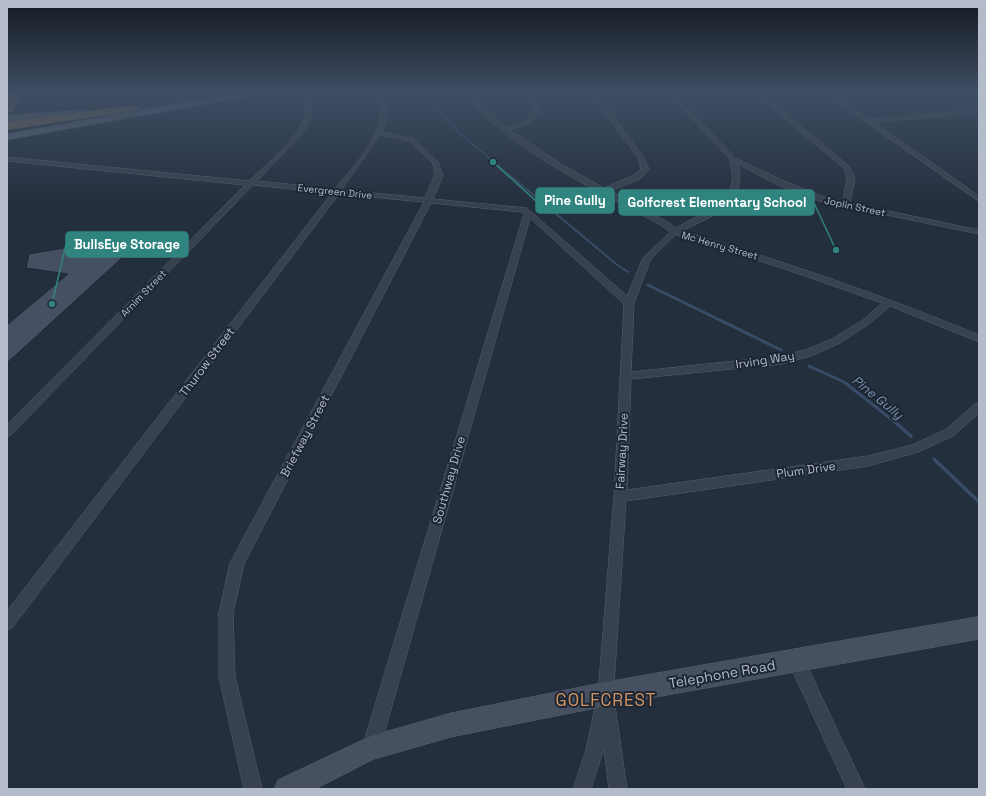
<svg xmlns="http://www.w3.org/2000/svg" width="986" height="796" viewBox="0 0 986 796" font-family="'Space Grotesk',sans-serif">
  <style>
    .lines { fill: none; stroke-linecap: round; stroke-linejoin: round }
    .stream-far3 { stroke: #394c67; stroke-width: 1.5 }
    .stream-far2 { stroke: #394c67; stroke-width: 2 }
    .stream-far1 { stroke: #394c67; stroke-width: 3 }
    .stream { stroke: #394c67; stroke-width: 3.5 }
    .building { fill: #455162; stroke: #1f2835 }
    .street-casing { stroke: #565f6c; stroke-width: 1 }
    .secondary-casing { stroke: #565f6c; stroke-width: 1 }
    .primary-casing { stroke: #414a57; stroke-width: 1 }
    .highway-casing { stroke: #434c59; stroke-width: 1 }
    .street { fill: #38414e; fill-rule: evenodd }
    .secondary { fill: #465061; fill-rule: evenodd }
    .primary { fill: #56606e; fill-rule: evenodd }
    .highway { fill: #746855; fill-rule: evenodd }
    .labels { text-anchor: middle; stroke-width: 4; stroke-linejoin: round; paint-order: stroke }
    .far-street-label { font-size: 10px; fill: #b4bcc9; stroke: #1d2633 }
    .street-label { font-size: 12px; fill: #b4bcc9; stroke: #1d2633 }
    .water-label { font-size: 13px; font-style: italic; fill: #7c92b1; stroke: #1d2633 }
    .near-street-label { font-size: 14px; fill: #b4bcc9; stroke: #1d2633 }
    .near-quarter-label { font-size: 17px; letter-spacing: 1px; fill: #d59563; stroke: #1d2633 }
    .leader { fill: none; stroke: #308480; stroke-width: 1.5 }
    .callout-dot { fill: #308480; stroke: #1d2633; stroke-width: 1.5 }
    .callout { fill: #308480; stroke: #308480; stroke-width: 1.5 }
    .callout-label { font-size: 13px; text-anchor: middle; font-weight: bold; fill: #fff }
  </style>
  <rect width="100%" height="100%" fill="#242f3e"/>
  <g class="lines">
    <path class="stream-far3" d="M424,93L458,132L513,178"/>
    <path class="stream-far2" d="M512,177L616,264L628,272"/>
    <path class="stream-far1" d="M648,285L781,350
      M809,366L844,382L890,418"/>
    <path class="stream" d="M889,417L911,436
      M934,459L979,502"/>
  </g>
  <path class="building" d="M64,248L124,256L7,363V325L68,274L26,268L29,254Z"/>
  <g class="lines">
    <defs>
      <path id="street" d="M302,93H308C314,109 311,120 302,134L257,181L335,189C356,162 391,131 377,93H383L387,114L383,132L414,139L438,162L443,175L433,199L527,208L627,296L643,258L670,232L662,226C595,189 513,152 462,93H468L506,127L525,121L531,115L532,108L523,93H529L538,108L537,116L529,123L510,130L561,164L604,188L634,175L641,169L638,158L591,93H597L644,158L649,169L640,179L610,191L668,222L676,228L720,204L729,194L733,178L730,159L668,93H674L735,158L784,181L824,197L843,201L847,178L844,168L754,93H761L849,166L855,178L850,203L979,230V234L819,201L778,185L738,164C747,206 713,215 682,231C783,261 882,295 979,335V342L890,306L869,324L840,343L811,356L782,364L631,379L627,490L868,456L912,445L945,430L975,404L979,403V413L953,436L918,452L868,466L626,501L613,700L615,706L627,789H609L604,748L591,789H573L586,750L598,694L614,496L624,304L530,218L380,748L377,754L371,757L365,754L362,748L524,214L522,212L431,203L244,564L233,613L235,677L262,789H244L219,677V613L230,563L424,202L339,194L12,628L7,630V611L332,193L253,185L11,435L7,437V425L245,185L7,161V157L249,181C265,165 301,136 305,115C307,107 305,100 302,93ZM381,135L410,141L433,164L435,175L425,198L342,190ZM676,235L788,270L882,303L863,320L832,339L808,349L782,356L631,372L634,303L651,259Z
        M825,93H832L869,119L979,110V114L874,122L979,196V201Z
        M796,653L802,655L865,789H847L788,661L790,655Z"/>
      <path id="secondary" d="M979,617V639L606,706L451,737L374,759L315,789H274L278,780L371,736L451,713L606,682Z"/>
      <path id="primary" d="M234,93H255L250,96L7,140V134Z
        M82,110L86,111L87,113L86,115L7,121V115Z"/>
      <path id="highway" d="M10,93H21L13,111L7,114V100Z
        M133,105L139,108L137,110L7,130V122Z"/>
    </defs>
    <use href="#street" class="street-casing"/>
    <use href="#secondary" class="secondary-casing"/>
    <use href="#primary" class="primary-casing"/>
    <use href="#highway" class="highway-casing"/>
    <use href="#street" class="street"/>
    <use href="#secondary" class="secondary"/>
    <use href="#primary" class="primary"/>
    <use href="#highway" class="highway"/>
  </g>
  <linearGradient id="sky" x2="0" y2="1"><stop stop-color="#141a22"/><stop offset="0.45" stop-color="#3f4d63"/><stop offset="1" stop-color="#3f4d63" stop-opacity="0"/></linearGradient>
  <rect width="986" height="205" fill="url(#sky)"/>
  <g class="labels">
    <g class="far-street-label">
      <text transform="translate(335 191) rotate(6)" y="4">Evergreen Drive</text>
      <text transform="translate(855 206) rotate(12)" y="4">Joplin Street</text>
      <text transform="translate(720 245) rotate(16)" y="4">Mc Henry Street</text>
      <text transform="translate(143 293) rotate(-46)" y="4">Arnim Street</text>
    </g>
    <g class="street-label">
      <text transform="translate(765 360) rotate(-9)" y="4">Irving Way</text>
      <text transform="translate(207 362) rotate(-53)" y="4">Thurow Street</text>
      <text transform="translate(305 436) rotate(-62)" y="4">Briefway Street</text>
      <text transform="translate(622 451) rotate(-87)" y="4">Fairway Drive</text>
      <text transform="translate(806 470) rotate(-8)" y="4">Plum Drive</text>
      <text transform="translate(449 480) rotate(-74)" y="4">Southway Drive</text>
    </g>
    <g class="water-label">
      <text transform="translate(878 397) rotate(39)" y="5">Pine Gully</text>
    </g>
    <g class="near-street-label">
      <text transform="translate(722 674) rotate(-10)" y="5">Telephone Road</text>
    </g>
    <g class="near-quarter-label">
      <text x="606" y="706">GOLFCREST</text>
    </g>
  </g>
  <path class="leader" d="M493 162L536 201M836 250L814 203M52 304L66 244"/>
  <g class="callout-dot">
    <circle cx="493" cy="162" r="4"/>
    <circle cx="836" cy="250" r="4"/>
    <circle cx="52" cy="304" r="4"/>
  </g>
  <g class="callout">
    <rect x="536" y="188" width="78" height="25" rx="4"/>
    <rect x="619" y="190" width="195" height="25" rx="4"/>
    <rect x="66" y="232" width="122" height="25" rx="4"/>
  </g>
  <g class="callout-label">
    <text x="575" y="205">Pine Gully</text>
    <text x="717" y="207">Golfcrest Elementary School</text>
    <text x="127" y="249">BullsEye Storage</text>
  </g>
  <rect width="986" height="796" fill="none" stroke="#b4bcc9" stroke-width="16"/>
</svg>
